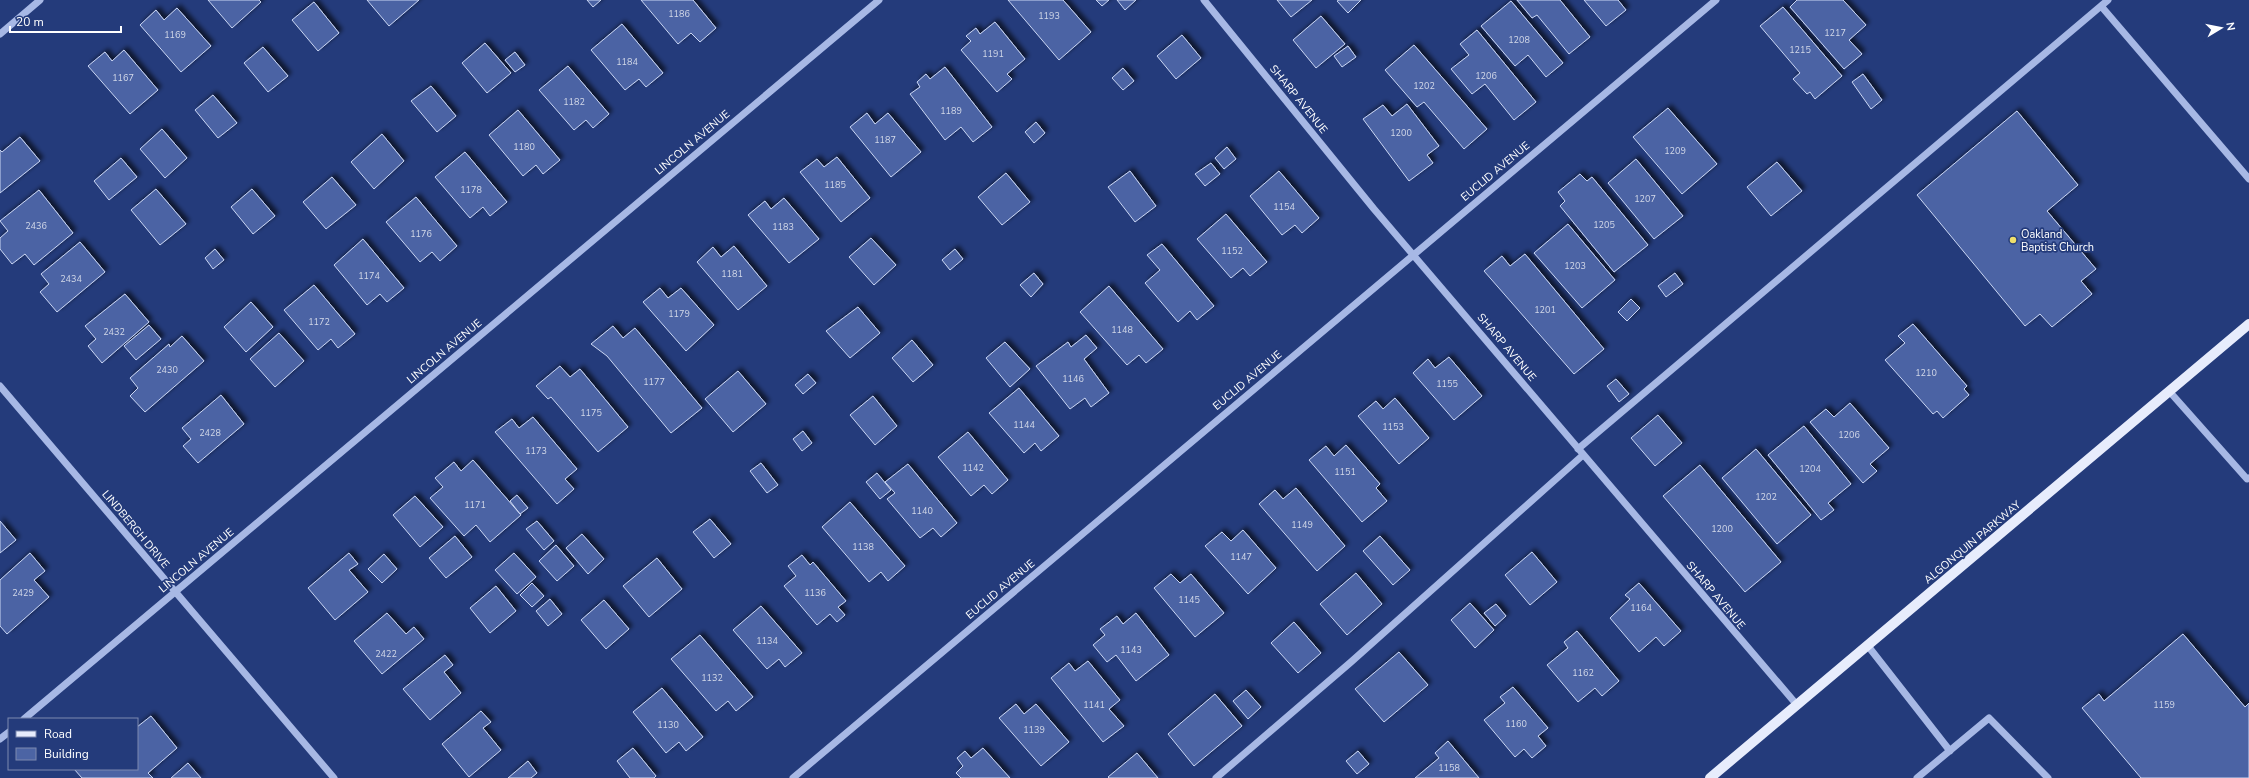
<svg xmlns="http://www.w3.org/2000/svg" width="2249" height="778" viewBox="0 0 2249 778" font-family="'Nunito Sans',sans-serif">
  <style>
    .building { fill: #4c64a4; stroke: #cad6f4; filter: url(#shadow) }
    .lines { fill: none; stroke-linecap: round; stroke-linejoin: round }
    .minor { stroke: #a7b8e5; stroke-width: 7 }
    .major { stroke: #e7ecfc; stroke-width: 10 }
    .poi-dot { fill: #efdf6b; stroke: #243b7b; stroke-width: 1.5 }
    .labels { text-anchor: middle; stroke-width: 3.5; stroke-linejoin: round; paint-order: stroke }
    .number-label { font-size: 9px; fill: #d2d8e8 }
    .street-label { font-size: 11px; fill: #fff; stroke: #243b7b }
    .poi-label { font-size: 11px; fill: #fff; stroke: #243b7b; text-anchor: start }
  </style>
  <defs>
    <filter id="shadow"><feDropShadow dx="3.5" dy="-3.5" stdDeviation="2" flood-color="#0009"/></filter>
  </defs>
  <rect width="100%" height="100%" fill="#243b7b"/>
  <path class="building" d="M208,0H259L261,2L232,28Z
    M367,0H419L389,26Z
    M587,0H601L593,7Z
    M641,0H693L716,28L700,42L691,33L678,44Z
    M1008,0H1063L1091,32L1059,60Z
    M1096,0H1109L1102,6Z
    M1117,0H1136L1125,10Z
    M1277,0H1312L1291,17Z
    M1339,0H1361L1348,13L1337,1Z
    M1517,0H1560L1590,37L1569,54L1537,15L1532,18Z
    M1584,0H1618L1626,10L1606,26Z
    M1797,0H1843L1866,25L1849,40L1862,54L1844,69L1790,7Z
    M1511,1L1563,63L1546,77L1528,55L1515,66L1481,26Z
    M314,2L339,33L318,51L292,20Z
    M1783,7L1842,76L1815,99L1810,92L1807,94L1793,79L1800,73L1760,26Z
    M177,8L211,46L181,72L140,25L156,10L164,20Z
    M1321,16L1345,44L1316,68L1293,40Z
    M995,22L1025,59L1007,74L1012,79L997,92L961,50L971,41L966,36L976,28L980,34Z
    M622,24L663,73L646,87L639,79L625,90L591,50Z
    M1477,30L1536,102L1514,120L1485,84L1472,94L1451,69L1469,55L1460,44Z
    M1182,35L1201,58L1176,79L1157,56Z
    M485,43L511,73L487,93L462,63Z
    M1414,45L1487,129L1464,149L1424,102L1417,107L1385,70Z
    M1348,46L1356,57L1342,67L1334,56Z
    M263,47L288,76L268,92L244,63Z
    M124,50L158,90L130,114L88,66L105,52L112,61Z
    M515,52L525,65L515,72L505,60Z
    M568,66L609,114L593,128L586,120L574,130L539,90Z
    M945,67L992,127L973,142L961,127L945,140L910,94L920,87L917,82L926,74L930,79Z
    M1123,68L1134,81L1123,90L1112,78Z
    M1863,74L1882,100L1871,109L1852,82Z
    M431,86L456,116L437,132L411,101Z
    M213,95L237,123L218,138L195,110Z
    M1407,104L1439,146L1427,155L1433,163L1409,181L1363,119L1383,105L1392,116Z
    M1668,108L1717,164L1682,194L1633,137Z
    M518,110L560,160L543,174L536,165L523,176L489,135Z
    M2017,111L2078,185L2047,211L2096,269L2081,281L2092,294L2052,327L2040,314L2025,326L1917,195Z
    M867,113L875,124L888,113L921,152L891,177L850,127Z
    M1036,122L1045,133L1034,143L1025,132Z
    M162,129L187,158L165,178L140,149Z
    M382,134L404,161L374,189L351,162Z
    M20,137L40,161L0,193V150L2,152Z
    M1227,147L1236,159L1224,169L1215,158Z
    M465,152L507,202L490,216L483,207L470,218L435,177Z
    M837,157L870,198L841,222L800,172L817,159L824,167Z
    M121,158L137,177L109,200L94,181Z
    M1636,159L1683,216L1654,239L1608,183Z
    M1777,162L1802,191L1771,216L1747,187Z
    M1211,163L1220,174L1205,186L1195,174Z
    M1130,171L1156,206L1135,222L1108,187Z
    M1279,171L1319,218L1302,233L1295,225L1282,235L1250,196Z
    M1006,173L1030,202L1002,225L978,197Z
    M1580,174L1587,181L1592,177L1648,245L1614,272L1560,206L1565,201L1558,192Z
    M332,177L356,205L326,229L303,202Z
    M156,189L186,224L160,245L131,210Z
    M252,189L275,216L253,234L231,207Z
    M39,190L73,233L34,265L25,254L12,264L0,249V238L8,231L0,221Z
    M416,197L457,246L440,261L432,252L420,262L386,222Z
    M784,198L819,239L789,263L748,215L765,201L771,209Z
    M1226,214L1267,262L1250,276L1243,268L1231,278L1197,239Z
    M1568,224L1615,280L1582,308L1534,253Z
    M871,238L896,265L874,285L849,257Z
    M363,239L404,288L387,302L380,294L367,305L334,265Z
    M80,242L105,272L57,312L40,292L49,284L41,274Z
    M1162,244L1214,306L1197,320L1190,311L1178,322L1145,283L1160,270L1147,255Z
    M734,246L767,286L738,310L697,262L713,247L721,257Z
    M215,249L224,260L213,269L205,258Z
    M955,249L963,259L950,270L942,260Z
    M1525,254L1604,349L1574,374L1484,271L1502,256L1510,266Z
    M1034,273L1043,284L1031,297L1020,285Z
    M1675,273L1683,284L1666,297L1658,286Z
    M314,285L355,334L338,348L331,339L318,350L284,310Z
    M1109,286L1163,349L1146,363L1139,355L1127,365L1080,312Z
    M660,288L668,298L681,288L714,325L686,351L643,302Z
    M125,294L149,322L102,363L88,346L96,339L85,326Z
    M1631,299L1640,308L1627,321L1618,312Z
    M251,302L273,327L246,352L224,327Z
    M858,307L880,333L850,358L826,331Z
    M1913,324L1967,386L1964,389L1969,395L1943,418L1937,411L1933,414L1885,360L1905,343L1898,336Z
    M149,325L161,339L136,360L124,346Z
    M613,326L623,338L635,328L702,408L671,433L607,356L591,344Z
    M279,333L304,361L275,387L250,359Z
    M1086,335L1097,348L1084,359L1109,393L1091,407L1085,398L1070,409L1036,366L1068,342L1071,347Z
    M182,336L204,361L145,412L130,396L138,388L130,378L169,344L170,347Z
    M912,340L933,365L913,382L892,358Z
    M1005,342L1030,369L1010,387L986,358Z
    M1449,357L1482,396L1454,420L1413,373L1428,359L1435,368Z
    M560,366L570,377L580,369L628,427L598,452L551,397L548,399L536,386Z
    M738,371L766,404L733,432L705,399Z
    M808,374L816,383L803,394L795,385Z
    M1616,379L1629,394L1619,402L1607,386Z
    M1019,388L1059,436L1041,451L1035,443L1024,453L989,413Z
    M221,395L244,424L198,463L183,446L191,439L182,428Z
    M873,396L897,426L875,445L850,415Z
    M1395,398L1429,438L1399,464L1358,416L1376,401L1383,409Z
    M1850,403L1889,448L1870,464L1877,471L1863,483L1810,422L1826,409L1834,417Z
    M1658,415L1682,443L1655,466L1631,438Z
    M533,417L577,469L565,479L574,489L557,504L495,432L512,419L519,428Z
    M1804,426L1851,484L1828,503L1834,510L1821,520L1768,455Z
    M803,431L812,443L802,451L793,439Z
    M968,432L1008,480L992,494L984,485L971,496L938,457Z
    M1346,445L1380,484L1376,488L1387,501L1362,522L1309,460L1326,446L1334,456Z
    M1756,449L1811,515L1777,544L1722,478Z
    M473,460L521,515L490,542L476,525L464,536L430,498L443,487L435,478L454,462L461,471Z
    M761,463L778,485L767,493L750,471Z
    M908,464L957,523L941,537L933,528L920,538L887,499L895,493L885,482Z
    M1700,465L1781,562L1745,592L1663,496Z
    M877,473L891,490L880,499L866,482Z
    M1296,488L1345,546L1317,571L1259,504L1275,490L1283,499Z
    M517,495L528,508L520,514L510,501Z
    M415,496L443,527L420,547L393,515Z
    M850,502L905,566L888,581L881,572L869,582L822,527Z
    M710,519L731,544L714,558L693,532Z
    M0,521L16,540L0,553Z
    M537,521L554,541L544,550L526,529Z
    M1243,530L1276,568L1248,594L1205,546L1222,532L1231,541Z
    M582,534L604,559L588,574L566,548Z
    M455,536L472,557L446,578L429,558Z
    M1380,536L1410,570L1393,585L1363,551Z
    M556,545L574,566L557,581L539,561Z
    M1532,552L1557,582L1530,605L1505,575Z
    M30,553L45,571L34,580L49,597L7,634L0,626V580Z
    M349,553L358,564L349,570L368,592L335,620L308,588Z
    M514,553L536,577L517,594L495,570Z
    M384,554L397,569L382,583L368,569Z
    M802,555L810,565L813,562L846,601L838,607L845,615L837,622L830,614L817,625L784,586L796,576L788,566Z
    M657,558L682,589L649,617L623,586Z
    M1356,573L1382,604L1347,635L1320,604Z
    M1171,574L1180,583L1191,574L1224,613L1195,637L1154,588Z
    M532,583L544,596L532,607L520,595Z
    M1639,583L1681,631L1664,646L1656,637L1639,652L1610,618L1630,599L1625,595Z
    M496,586L516,611L490,633L470,608Z
    M550,599L562,614L548,626L536,611Z
    M604,600L629,629L606,649L581,620Z
    M1470,603L1494,630L1475,648L1451,620Z
    M1496,604L1506,616L1495,626L1484,613Z
    M761,606L802,653L785,667L779,659L767,669L733,630Z
    M387,613L406,634L414,627L424,639L382,674L354,641Z
    M1136,613L1169,655L1136,681L1116,655L1107,662L1093,645L1105,635L1100,629L1117,616L1123,624Z
    M1294,622L1321,653L1298,673L1271,643Z
    M1577,631L1619,681L1602,696L1595,688L1578,702L1547,665L1568,648L1564,642Z
    M2183,634L2245,707L2249,703V778H2141L2082,708L2099,694L2104,701Z
    M700,635L753,697L736,711L728,701L716,711L671,659Z
    M1399,652L1428,685L1384,722L1355,689Z
    M445,655L453,665L444,672L461,693L430,720L403,689Z
    M1088,661L1120,700L1109,709L1124,726L1103,742L1051,678L1069,663L1075,671Z
    M1513,687L1548,728L1538,736L1546,746L1532,758L1524,749L1515,757L1484,720L1505,703L1500,697Z
    M662,688L703,737L686,751L679,742L666,753L633,712Z
    M1246,690L1261,707L1248,719L1233,701Z
    M1215,694L1242,726L1194,766L1168,734Z
    M1016,704L1024,714L1036,704L1069,742L1041,766L999,718Z
    M481,711L491,722L483,728L501,750L469,777L442,744Z
    M151,716L177,748L148,773L153,778H82L74,769H137V727Z
    M1448,741L1479,778H1415L1439,758L1435,753Z
    M633,748L656,776L654,778H630L617,761Z
    M983,748L1010,778H961L956,773L963,766L957,758L965,751L971,758Z
    M1358,751L1369,764L1357,774L1346,761Z
    M1137,753L1158,778H1109L1108,777Z
    M528,761L537,773L531,778H508Z
    M188,763L201,778H171Z"/>
  <g class="lines">
    <path class="minor" d="M1204,0L1374,209L1797,705
      M2101,6L2249,179
      M0,34L40,0
      M0,386L334,778
      M2169,391L2247,479L2249,478
      M1578,449L2108,0
      M1868,646L1950,751
      M24,719L879,0
      M0,739L9,732
      M793,778L1716,0
      M1216,778L1351,662L1583,455
      M1917,778L1989,718L2048,778"/>
    <path class="major" d="M1710,778L2249,324"/>
  </g>
  <circle class="poi-dot" cx="2013" cy="240" r="4"/>
  <g class="labels">
    <g class="number-label">
      <text x="679" y="17">1186</text>
      <text x="1049" y="19">1193</text>
      <text x="1835" y="36">1217</text>
      <text x="175" y="38">1169</text>
      <text x="1519" y="43">1208</text>
      <text x="1800" y="53">1215</text>
      <text x="993" y="57">1191</text>
      <text x="627" y="65">1184</text>
      <text x="1486" y="79">1206</text>
      <text x="123" y="81">1167</text>
      <text x="1424" y="89">1202</text>
      <text x="574" y="105">1182</text>
      <text x="951" y="114">1189</text>
      <text x="1401" y="136">1200</text>
      <text x="885" y="143">1187</text>
      <text x="524" y="150">1180</text>
      <text x="1675" y="154">1209</text>
      <text x="835" y="188">1185</text>
      <text x="471" y="193">1178</text>
      <text x="1645" y="202">1207</text>
      <text x="1284" y="210">1154</text>
      <text x="1604" y="228">1205</text>
      <text x="36" y="229">2436</text>
      <text x="783" y="230">1183</text>
      <text x="421" y="237">1176</text>
      <text x="1232" y="254">1152</text>
      <text x="1575" y="269">1203</text>
      <text x="732" y="277">1181</text>
      <text x="369" y="279">1174</text>
      <text x="71" y="282">2434</text>
      <text x="1545" y="313">1201</text>
      <text x="679" y="317">1179</text>
      <text x="319" y="325">1172</text>
      <text x="1122" y="333">1148</text>
      <text x="114" y="335">2432</text>
      <text x="167" y="373">2430</text>
      <text x="1926" y="376">1210</text>
      <text x="1073" y="382">1146</text>
      <text x="654" y="385">1177</text>
      <text x="1447" y="387">1155</text>
      <text x="591" y="416">1175</text>
      <text x="1024" y="428">1144</text>
      <text x="1393" y="430">1153</text>
      <text x="210" y="436">2428</text>
      <text x="1849" y="438">1206</text>
      <text x="536" y="454">1173</text>
      <text x="973" y="471">1142</text>
      <text x="1810" y="472">1204</text>
      <text x="1345" y="475">1151</text>
      <text x="1766" y="500">1202</text>
      <text x="475" y="508">1171</text>
      <text x="922" y="514">1140</text>
      <text x="1302" y="528">1149</text>
      <text x="1722" y="532">1200</text>
      <text x="863" y="550">1138</text>
      <text x="1241" y="560">1147</text>
      <text x="23" y="596">2429</text>
      <text x="815" y="596">1136</text>
      <text x="1189" y="603">1145</text>
      <text x="1641" y="611">1164</text>
      <text x="767" y="644">1134</text>
      <text x="1131" y="653">1143</text>
      <text x="386" y="657">2422</text>
      <text x="1583" y="676">1162</text>
      <text x="712" y="681">1132</text>
      <text x="1094" y="708">1141</text>
      <text x="2164" y="708">1159</text>
      <text x="1516" y="727">1160</text>
      <text x="668" y="728">1130</text>
      <text x="1034" y="733">1139</text>
      <text x="1449" y="771">1158</text>
    </g>
    <g class="street-label">
      <text transform="translate(1299 99) rotate(51)" y="4">SHARP AVENUE</text>
      <text transform="translate(692 142) rotate(-40)" y="4">LINCOLN AVENUE</text>
      <text transform="translate(1495 171) rotate(-40)" y="4">EUCLID AVENUE</text>
      <text transform="translate(1507 347) rotate(50)" y="4">SHARP AVENUE</text>
      <text transform="translate(444 351) rotate(-40)" y="4">LINCOLN AVENUE</text>
      <text transform="translate(1247 380) rotate(-40)" y="4">EUCLID AVENUE</text>
      <text transform="translate(136 529) rotate(50)" y="4">LINDBERGH DRIVE</text>
      <text transform="translate(1972 542) rotate(-40)" y="4">ALGONQUIN PARKWAY</text>
      <text transform="translate(196 560) rotate(-40)" y="4">LINCOLN AVENUE</text>
      <text transform="translate(1000 589) rotate(-40)" y="4">EUCLID AVENUE</text>
      <text transform="translate(1716 595) rotate(50)" y="4">SHARP AVENUE</text>
    </g>
    <g class="poi-label">
      <text x="2021" y="238">Oakland<tspan x="2021" dy="13">Baptist Church</tspan></text>
    </g>
  </g>
  <rect x="8" y="718" width="130" height="52" fill="#243b7b" stroke="#7c89b0"/>
  <rect x="16" y="731" width="20" height="6" fill="#e7ecfc" stroke="#7c89b0"/>
  <text x="44" y="738" font-size="12" fill="#ffffff">Road</text>
  <rect x="16" y="748" width="20" height="12" fill="#4c64a4" stroke="#7c89b0"/>
  <text x="44" y="758" font-size="12" fill="#ffffff">Building</text>
  <g transform="translate(2221 28) rotate(80)" stroke="#243b7b" stroke-width="3" paint-order="stroke">
  <path d="M0-3L7 15L0 10L-7 15Z" fill="#ffffff"/>
  <text y="-6" font-size="11" font-weight="bold" text-anchor="middle" fill="#ffffff">N</text>
  </g>
  <path d="M10 26v6h111v-6" fill="none" stroke="#ffffff" stroke-width="2"/>
  <text x="16" y="26" font-size="12" fill="#ffffff" stroke="#243b7b" stroke-width="3" paint-order="stroke">20 m</text>
</svg>
